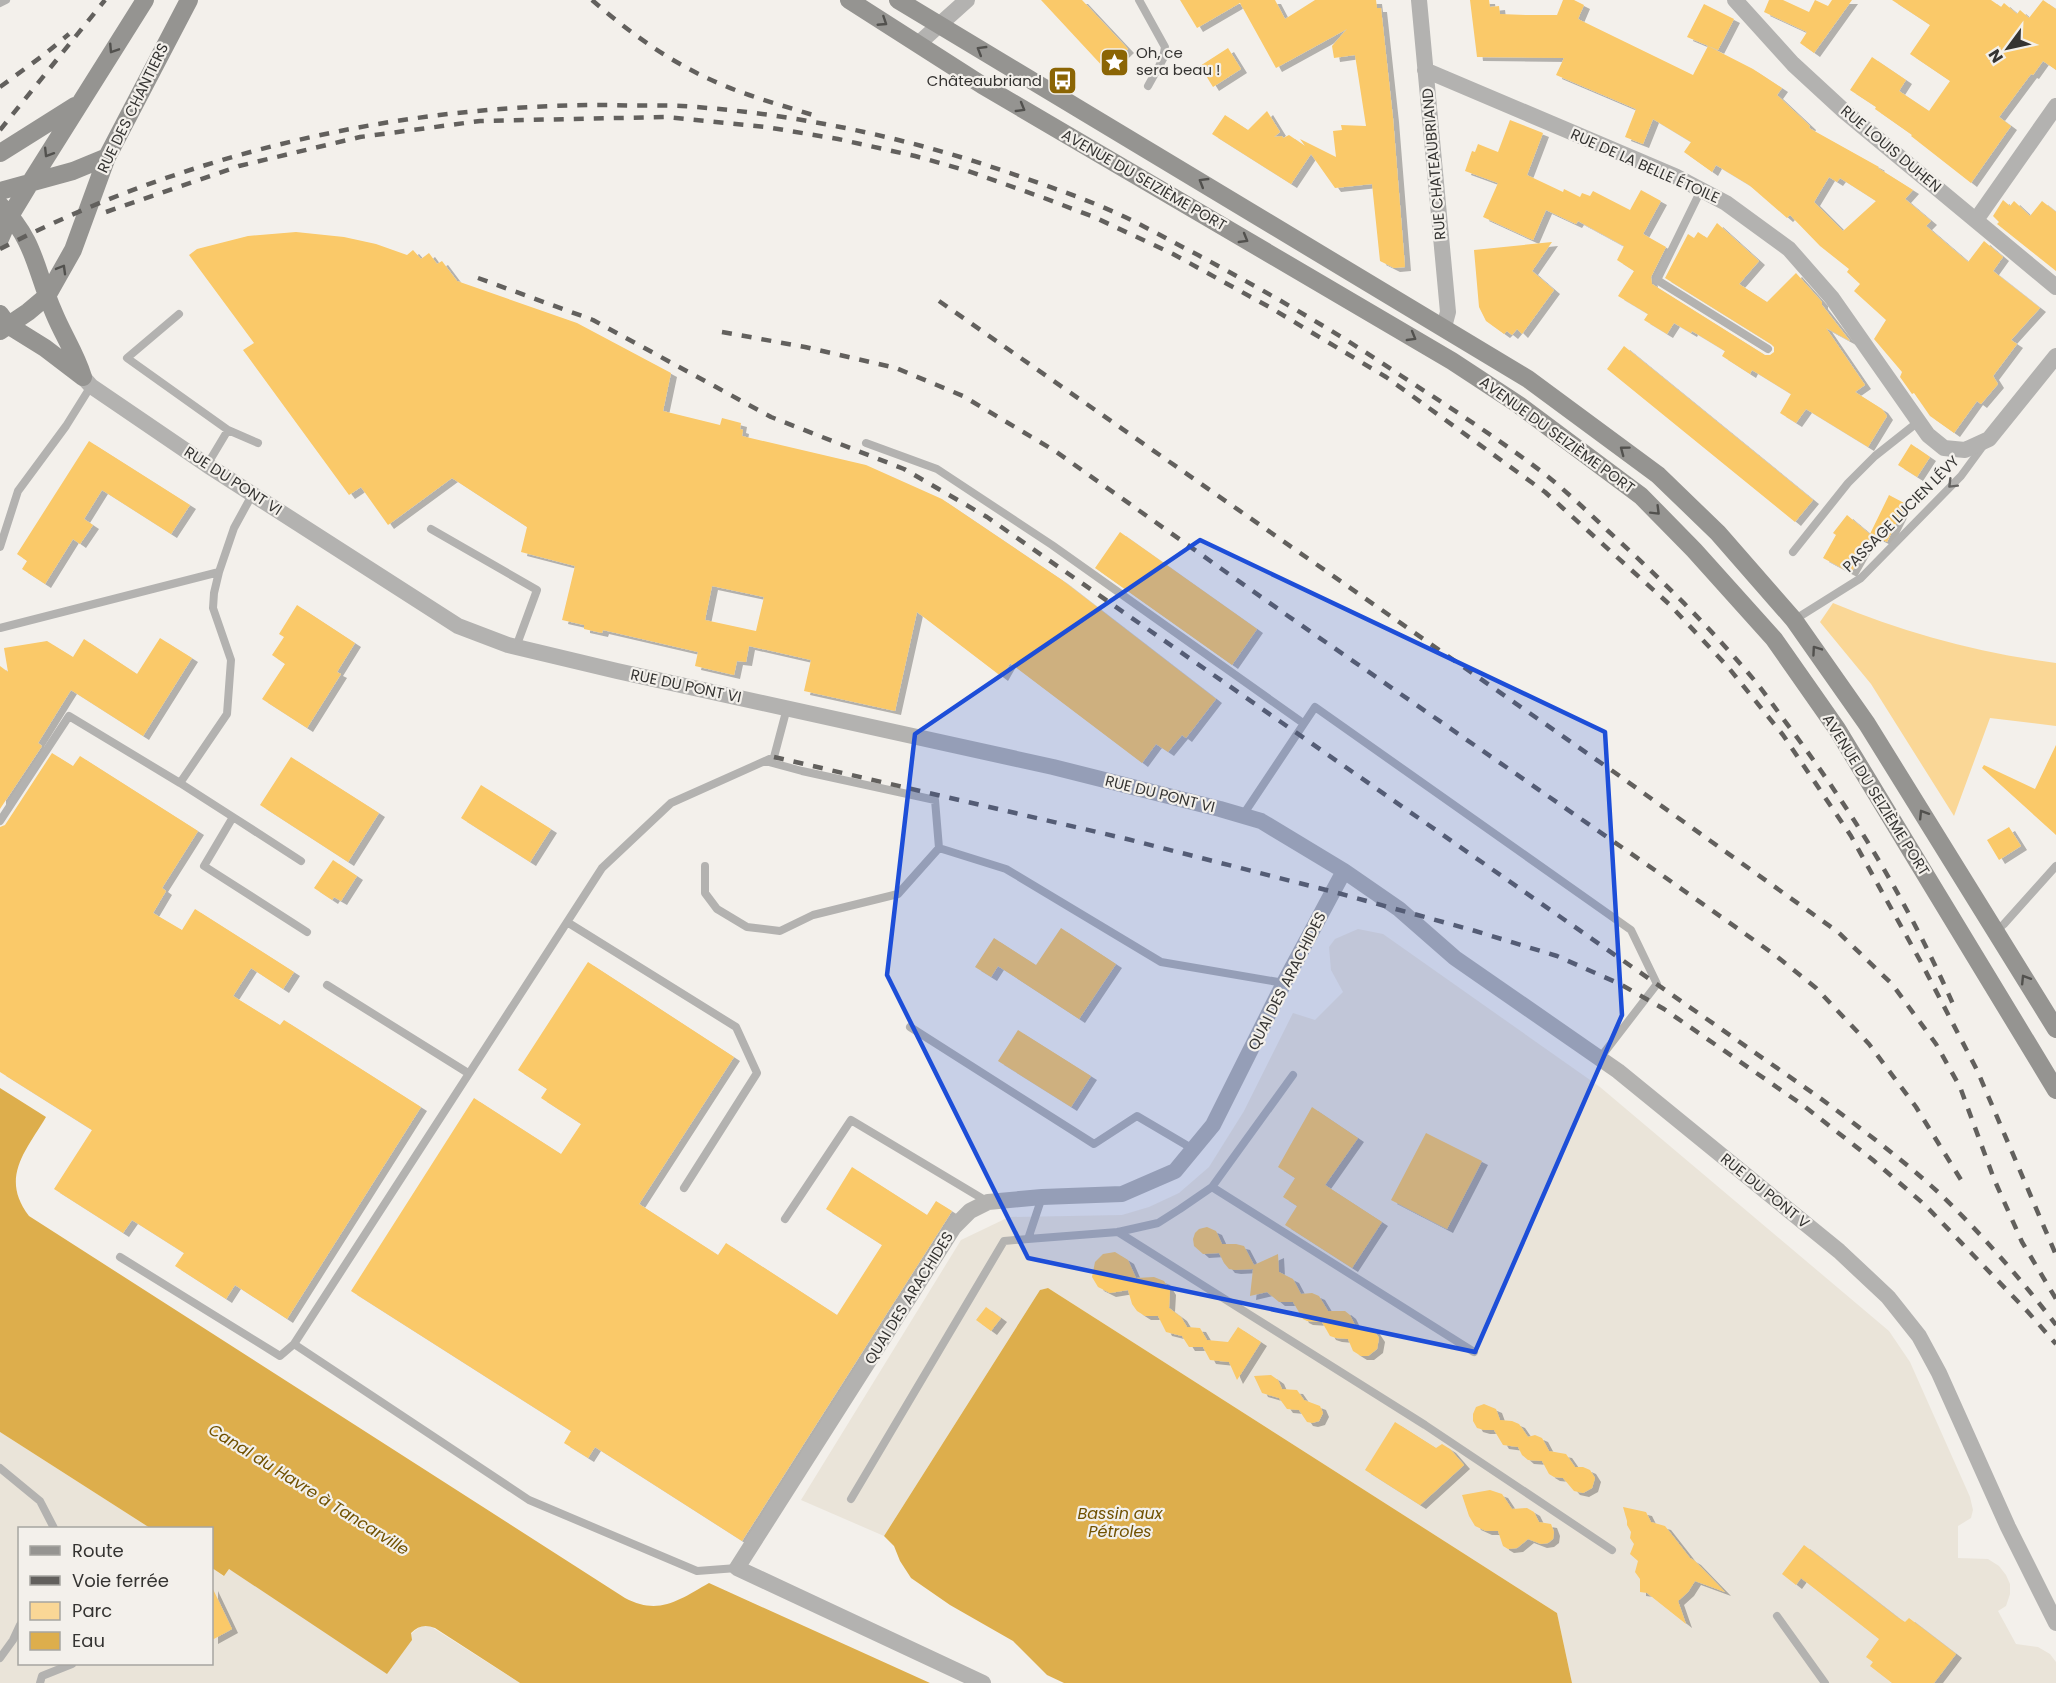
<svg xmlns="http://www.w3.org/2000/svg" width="2056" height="1683" viewBox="0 0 2056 1683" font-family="Poppins,sans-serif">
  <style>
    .built { fill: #eae4d9 }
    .green { fill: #fad796 }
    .water { fill: #ddae4c }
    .building { fill: #fac969; fill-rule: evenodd; filter: url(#shadow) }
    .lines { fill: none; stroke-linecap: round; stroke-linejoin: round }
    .lane { stroke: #b3b2b0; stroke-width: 8 }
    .street { stroke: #b3b2b0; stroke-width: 16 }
    .secondary { stroke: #959491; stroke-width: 18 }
    .rail { stroke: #62605d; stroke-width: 4.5; stroke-dasharray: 10 10; stroke-linecap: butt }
    .oneway { stroke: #52514e }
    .oneway2 { stroke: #676664 }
    .marked { fill: #1d4ed8; fill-opacity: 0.2; stroke: #1d4ed8; stroke-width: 4.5; stroke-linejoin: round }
    .labels { text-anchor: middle; stroke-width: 4.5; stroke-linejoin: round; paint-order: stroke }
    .poi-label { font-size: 15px; fill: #353432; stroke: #f3f0eb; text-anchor: start }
    .street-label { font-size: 15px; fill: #353432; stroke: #f3f0eb }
    .water-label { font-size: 16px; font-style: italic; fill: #705100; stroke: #f3f0eb }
  </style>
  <defs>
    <filter id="shadow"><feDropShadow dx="6" dy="4" stdDeviation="0" flood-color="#0004"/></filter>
  </defs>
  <rect width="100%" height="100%" fill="#f3f0eb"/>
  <path class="built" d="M1358,929L1383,934L1600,1087L1889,1331L1910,1362L1970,1497L1973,1510L1971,1518L1958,1526V1558L1988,1559L1999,1566L2006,1575L2010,1584V1594L2006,1606L1998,1611L2016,1644L2038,1647L2050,1654L2056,1662V1683H1572L1557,1613L1048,1288L1040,1290L884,1536L801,1500L961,1240L1009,1217L1122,1215L1149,1207L1179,1193L1209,1167L1244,1111L1293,1013L1315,1020L1343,992L1331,970L1329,947L1335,939Z
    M0,1432L150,1528H20V1664H212V1568L223,1576L228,1569L411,1634L421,1626H430L520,1683H0Z"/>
  <path class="green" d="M1833,603C1904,633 1979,653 2056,663V726L1990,718L1954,816L1871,684L1820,622Z"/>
  <path class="water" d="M0,1088L46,1117C25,1152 0,1178 29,1216L625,1598C659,1616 679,1600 709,1583L930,1683H520L435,1628C425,1624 418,1626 411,1633L412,1640L387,1674L229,1569L224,1576L212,1568V1528H150L0,1432Z
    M1048,1288L1557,1613L1572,1683H1064L1047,1675L1013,1641L950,1605L911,1578L900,1561L894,1546L884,1536L1040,1290Z"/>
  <path class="building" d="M1041,0H1082L1128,49L1106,70Z
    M1180,0H1275L1285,19L1315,0H1376L1377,8H1381L1393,118L1405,267L1394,268L1380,261L1372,184L1335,188L1311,154L1291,184L1212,134L1225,115L1248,130L1267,111L1280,132L1274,137L1282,136L1283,138L1289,135L1305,146L1300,139L1336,157L1333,131L1342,130L1341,125L1366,126L1355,55L1334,58L1332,46L1347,29L1276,68L1240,3L1197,28Z
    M1470,0H1489L1490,7L1499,6L1500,14L1526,15H1557L1563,0H1574L1584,5L1578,19L1693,75L1708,46L1753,69L1782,88L1777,95L1810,126L1809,128L1879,167L1878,168L1913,190L1905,199L1931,221L1926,226L1968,262L1984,241L2003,257L1993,271L2040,308L2011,340L2017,344L1993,376L1998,384L1981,404L1977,401L1954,433L1930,416L1914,393L1912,394L1900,377L1902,372L1874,339L1886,320L1854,291L1860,284L1847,272L1849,269L1820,246L1790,215L1787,218L1749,185L1716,165L1712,172L1684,152L1691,142L1653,119L1643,144L1625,137L1636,109L1556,75L1564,58L1477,57ZM1829,177L1837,182L1840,178L1876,201L1843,231L1814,202Z
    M1769,0H1783L1809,12L1815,0L1828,6L1832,0H1852L1814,53L1800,43L1807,32L1764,12Z
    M1892,0H1991L2001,7L2004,3L2017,14L2020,10L2029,18L2043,0L2056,9V70L2043,61L2033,75L2031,74L1999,117L2011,126L1971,183L1911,136L1912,135L1875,109L1876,107L1850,90L1872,57L1906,80L1899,91L1929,111L1950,81L1910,54L1930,25Z
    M1704,4L1734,19L1718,50L1687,37Z
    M1228,48L1241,69L1213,87L1200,66Z
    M1510,120L1543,133L1527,175L1563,192L1564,189L1580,197L1582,193L1590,196L1593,191L1630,210L1641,190L1661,201L1643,234L1666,247L1651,277L1652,284L1765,355H1770L1774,352V347L1771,344L1665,278L1688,234L1694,238L1698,232L1707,238L1717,223L1759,261L1739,284L1767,302L1796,273L1822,302V305L1850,341L1826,328L1865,385L1855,392L1882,409L1887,416L1868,447L1806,409L1796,423L1780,413L1791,394L1752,370L1750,374L1722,356L1725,351L1692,331L1691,333L1674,323L1667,334L1644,320L1648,314L1618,296L1634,271L1617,260L1624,246L1578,221L1576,224L1546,210L1533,240L1483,217L1498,183L1465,171L1472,151L1475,152L1478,144L1498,152Z
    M2003,200L2010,206L2014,201L2030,216L2042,201L2056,212V271L1997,224L1999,222L1993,216Z
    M296,232L344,237L376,244L407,255L413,250L421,259L429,253L437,264L442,261L457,281L577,323L671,373L663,411L720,425L722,418L741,423L740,429L743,430L742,436L866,465L942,499L1062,580L1216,699L1186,738L1182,735L1168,752L1156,744L1142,763L1010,663L1002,677L917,612L895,711L804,691L811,660L749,646L746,662L737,661L734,675L695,666L698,652L603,630L602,633L584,629V625L562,620L575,566L521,552L527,527L452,478L388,525L361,487L349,495L243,350L254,343L189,255L197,249L248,236ZM712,586L764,597L756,631L705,620Z
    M1552,242L1532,271L1554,290L1522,334L1517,329L1512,335L1507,331L1504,334L1486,321L1479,307L1474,250Z
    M1624,346L1813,500L1795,522L1607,369Z
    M89,441L190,505L171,534L102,490L84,519L93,525L80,544L73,539L45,584L22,569L27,561L17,554Z
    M1911,444L1930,457L1917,477L1898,465Z
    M1889,495L1906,504L1887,542L1870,534Z
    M1847,515L1872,536L1851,573L1823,558L1836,535L1833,533Z
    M1120,532L1257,629L1232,665L1095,568Z
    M297,605L355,643L337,672L341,674L307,728L262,699L285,664L272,655L284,637L279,634Z
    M160,638L192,658L143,736L71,690L38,743L42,746L0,809V666L8,672L4,648L47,641L73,657L84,639L137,674Z
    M2056,745V835L1982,768L1984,765L2035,789Z
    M52,753L73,766L80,756L198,831L162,888L166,891L153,913L182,930L195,909L294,972L283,989L251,968L233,996L280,1025L284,1020L421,1107L287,1319L235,1285L226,1299L175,1266L184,1253L132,1220L123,1233L54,1189L92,1130L0,1072V827L5,825Z
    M291,757L379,813L348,862L260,805Z
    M481,785L551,829L530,862L461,818Z
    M2009,827L2021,846L1999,860L1987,840Z
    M333,860L357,876L341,901L334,897L332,900L314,888Z
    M1061,928L1116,964L1079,1019L998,966L991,977L975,967L994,938L1036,965Z
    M588,962L734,1057L639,1204L718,1255L726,1243L837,1315L882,1245L826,1209L852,1167L927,1215L936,1201L952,1211L742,1541L595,1447L588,1458L564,1443L571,1431L351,1291L474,1098L561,1154L581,1124L541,1098L547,1089L518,1070Z
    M1018,1030L1091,1076L1071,1107L998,1061Z
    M1312,1107L1358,1138L1325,1185L1382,1222L1352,1268L1285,1225L1297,1206L1283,1197L1295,1178L1278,1167Z
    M1426,1133L1482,1161L1447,1229L1391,1200Z
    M1207,1227L1216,1231L1222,1244H1236L1244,1246L1254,1265L1278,1254L1279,1272L1293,1279L1301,1294L1312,1293L1319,1296L1328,1311H1345L1350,1315L1356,1327L1373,1329L1379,1338L1377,1349L1368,1356H1361L1353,1351L1348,1339L1336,1338L1330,1336L1322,1322L1307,1321L1303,1319L1293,1302H1279L1267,1292L1250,1296L1253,1269L1235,1270L1229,1269L1224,1263L1219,1253L1203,1254L1194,1246L1193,1239L1195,1233L1199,1229Z
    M1115,1252L1128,1260L1136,1278L1154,1277L1164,1281L1170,1291L1169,1308L1181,1317L1187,1327L1200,1328L1207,1340L1228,1342L1238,1327L1261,1342L1237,1380L1229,1362L1210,1360L1203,1347H1189L1182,1336L1166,1332L1158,1316H1145L1137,1311L1132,1304L1128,1290L1110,1293L1098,1287L1092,1277L1095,1262L1103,1254Z
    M986,1307L1001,1318L991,1331L976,1320Z
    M1271,1375L1278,1380L1282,1389L1297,1390L1304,1400L1320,1406L1323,1413L1319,1421L1312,1423L1307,1422L1299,1410L1287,1409L1279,1398L1262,1393L1254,1376Z
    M1484,1404L1496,1409L1500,1420L1512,1421L1519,1424L1528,1437L1535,1435L1542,1438L1549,1451L1566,1454L1575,1467H1583L1590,1470L1595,1478L1592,1488L1583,1493L1574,1491L1563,1478L1554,1477L1549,1474L1542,1461L1528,1460L1522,1455L1518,1447L1503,1445L1494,1430H1484L1477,1428L1473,1421V1414L1476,1407Z
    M1395,1422L1436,1448L1442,1444L1450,1449L1464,1465L1420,1505L1365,1470Z
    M1490,1490L1502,1494L1512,1509L1527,1508L1534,1512L1539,1522L1551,1524L1554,1532L1553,1539L1548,1543L1541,1544L1528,1539L1517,1548L1508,1549L1503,1546L1498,1531H1486L1475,1526L1469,1516L1462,1495Z
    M1623,1507L1646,1512L1651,1522L1665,1526L1690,1558L1695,1561L1725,1592L1695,1581L1688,1592L1678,1601L1686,1624L1647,1593L1640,1592V1579L1635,1572L1638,1561L1630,1554L1634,1544L1630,1538L1631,1532L1627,1525V1521Z
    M1804,1545L1897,1617L1905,1622L1909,1618L1956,1654L1934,1683H1892L1870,1666L1873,1662L1866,1657L1879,1639L1801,1578L1796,1585L1782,1574Z
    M212,1587L232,1629L212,1640Z"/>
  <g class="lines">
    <path class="lane" d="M1139,0L1165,47L1163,59L1148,86
      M0,3L6,0
      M1701,190L1657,280L1768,349
      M179,314L127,358L228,430L207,465
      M228,430L258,443
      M866,443L937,469L1052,545L1303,723
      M431,529L537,590L516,647
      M0,547L18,491L66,426L91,386
      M1793,552L1848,483L1875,456L1918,422
      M1794,620L1861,578L1961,476L1983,446
      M0,628L219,572L234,528L252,495
      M765,761L802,771L935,800L939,848
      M180,783L233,817L204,866L307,932
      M1243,815L1315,707L1631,930L1657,984L1600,1058
      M233,817L301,861
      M0,821L69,716L180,783L227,714L231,660L213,608L214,593L219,572
      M705,866V893L717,909L747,927L780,931L813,915L898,894L939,848L1006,869L1161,962L1284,983
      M567,922L736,1027L757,1073L684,1188
      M1996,931L2004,924L2056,866
      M327,985L468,1073
      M910,1027L1094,1144L1137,1116L1193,1149
      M1212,1187L1474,1352
      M785,1219L851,1120L988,1202
      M1118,1232L1425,1425L1612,1550
      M1028,1239L1118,1232L1158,1223L1180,1209L1212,1187L1293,1075
      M120,1257L280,1356L294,1344
      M0,1468L40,1501L54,1528
      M851,1499L1004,1241L1028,1239L1042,1197
      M737,1568L697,1571L529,1500L294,1344L602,868L671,803L774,757L787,708
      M1777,1616L1825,1683
      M0,1658L13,1640L20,1625
      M40,1683L42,1676L72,1664"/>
    <path class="street" d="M1419,0L1448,312L1444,327
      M1735,0L1793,64L1844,111L2056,287
      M918,44L967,0
      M1425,70L1675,176L1726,203L1789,249L1832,298L1928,435L1944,448L1965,450L1989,439L2056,356
      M1976,220L2056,106
      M83,377L91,386L207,465L458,626L508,645L617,671L1053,767L1220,809L1261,821L1344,871L1399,909L1455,958L1618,1071L1839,1251L1888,1297L1919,1336L1939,1373L2008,1527L2056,1623
      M983,1683L737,1568L954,1227L970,1211L988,1202L1042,1197L1122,1194L1175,1171L1213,1125L1284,983L1344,871"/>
    <path class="secondary" d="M849,0L982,85L1452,361L1519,405L1641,496L1694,550L1774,639L1837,729L2056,1090
      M898,0L1528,379L1658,475L1718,533L1794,620L1867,724L2056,1029
      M0,153L75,106
      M0,191L73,171L107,157
      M0,205C36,241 35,270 54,313C63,335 76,354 83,377
      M0,239L10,216L30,183L145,0
      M0,314L8,325L45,348L83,377
      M0,331L28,312L47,296L73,250L107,157L189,0"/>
    <path class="rail" d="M592,0C631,34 674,65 723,85C753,98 785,106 816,116
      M0,87L45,54L69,34
      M0,130L105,0
      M106,212L239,166L360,137L480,121L665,117L766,127L838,139L915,156L968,171L1044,198L1094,217L1173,254L1271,308L1386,377L1545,492L1669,604L1728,667L1783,735L1851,836L1922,964L1977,1070L2056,1255
      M0,249C188,152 400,104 612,105C635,106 659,105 682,106C791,113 901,136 1004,171C1045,185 1087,199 1125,217C1150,229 1174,243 1198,255C1267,292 1335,331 1400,375C1449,407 1499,439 1546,475C1567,492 1587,511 1607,530C1659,577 1710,627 1755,681C1767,696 1778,712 1790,728C1856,816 1912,910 1956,1011
      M478,278L593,320L771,417L904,469L987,517L1820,1098C1860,1128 1901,1158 1938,1192C1979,1231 2022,1280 2056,1325
      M939,301L1614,772L1838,932L1892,984L1936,1044L1960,1087L1994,1179L2022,1242L2056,1299
      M722,332L805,347L896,368L963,396L1055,451L1288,616L1659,873L1775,955L1816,988L1869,1044L1916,1107L1966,1188
      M774,757L1127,839L1334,892L1472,930L1557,956L1620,984L1664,1009L1804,1106L1873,1160L1925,1205L2028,1312L2056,1344"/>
  </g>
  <defs><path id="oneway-chevron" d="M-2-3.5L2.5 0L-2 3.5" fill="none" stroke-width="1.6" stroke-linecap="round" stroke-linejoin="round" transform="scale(1.5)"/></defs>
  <g class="oneway">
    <use href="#oneway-chevron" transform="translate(883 22) rotate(33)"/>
    <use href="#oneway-chevron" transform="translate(113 49) rotate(123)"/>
    <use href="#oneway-chevron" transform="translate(981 50) rotate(-149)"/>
    <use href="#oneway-chevron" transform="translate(1021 108) rotate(30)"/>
    <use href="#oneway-chevron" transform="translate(48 153) rotate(122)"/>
    <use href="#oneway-chevron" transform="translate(1203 182) rotate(-149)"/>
    <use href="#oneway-chevron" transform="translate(1244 239) rotate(30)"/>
    <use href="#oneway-chevron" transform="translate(62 269) rotate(-60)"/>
    <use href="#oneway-chevron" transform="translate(1412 337) rotate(30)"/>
    <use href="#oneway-chevron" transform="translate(1624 450) rotate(-143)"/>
    <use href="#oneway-chevron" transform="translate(1656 511) rotate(45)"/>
    <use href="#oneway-chevron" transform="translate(1816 650) rotate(-125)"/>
    <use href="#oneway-chevron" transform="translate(1923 814) rotate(-122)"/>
    <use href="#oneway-chevron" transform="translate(2025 979) rotate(-122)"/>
  </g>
  <use class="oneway2" href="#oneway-chevron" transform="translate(1952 484) rotate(135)"/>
  <path class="marked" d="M1200,540L1605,732L1622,1015L1475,1352L1028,1258L887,975L915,734Z"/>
  <defs>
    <symbol id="sight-square" viewBox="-11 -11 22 22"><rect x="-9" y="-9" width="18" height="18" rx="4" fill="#8b6504" stroke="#f3f0eb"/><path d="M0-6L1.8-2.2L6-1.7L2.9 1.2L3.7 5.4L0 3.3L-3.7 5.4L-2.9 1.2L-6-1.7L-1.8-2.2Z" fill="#fff"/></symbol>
    <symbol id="bus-square" viewBox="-11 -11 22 22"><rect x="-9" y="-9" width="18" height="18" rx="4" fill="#8b6504" stroke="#f3f0eb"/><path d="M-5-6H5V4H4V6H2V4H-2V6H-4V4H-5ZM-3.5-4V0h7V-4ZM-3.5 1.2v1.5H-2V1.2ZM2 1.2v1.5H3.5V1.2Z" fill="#fff"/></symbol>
  </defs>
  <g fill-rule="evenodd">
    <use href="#sight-square" x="1098" y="46" width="33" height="33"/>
    <use href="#bus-square" x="1046" y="64" width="33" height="33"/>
  </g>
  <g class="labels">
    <g class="poi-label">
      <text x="1136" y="58">Oh, ce<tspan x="1136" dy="17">sera beau !</tspan></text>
      <text x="1042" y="86" text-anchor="end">Châteaubriand</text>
    </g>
    <g class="street-label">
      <text transform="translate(133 108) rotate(-64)" y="5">RUE DES CHANTIERS</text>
      <text transform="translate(1891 149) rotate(40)" y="5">RUE LOUIS DUHEN</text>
      <text transform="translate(1434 164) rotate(-95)" y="5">RUE CHATEAUBRIAND</text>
      <text transform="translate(1645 166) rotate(24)" y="5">RUE DE LA BELLE ÉTOILE</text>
      <text transform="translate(1144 180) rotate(30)" y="5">AVENUE DU SEIZIÈME PORT</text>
      <text transform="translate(1557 435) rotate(36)" y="5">AVENUE DU SEIZIÈME PORT</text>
      <text transform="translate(233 481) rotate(33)" y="5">RUE DU PONT VI</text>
      <text transform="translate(1901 514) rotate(-45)" y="5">PASSAGE LUCIEN LÉVY</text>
      <text transform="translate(686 686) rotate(12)" y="5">RUE DU PONT VI</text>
      <text transform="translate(1160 794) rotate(14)" y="5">RUE DU PONT VI</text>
      <text transform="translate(1876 795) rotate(58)" y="5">AVENUE DU SEIZIÈME PORT</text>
      <text transform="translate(1287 981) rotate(-63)" y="5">QUAI DES ARACHIDES</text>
      <text transform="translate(1765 1191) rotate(39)" y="5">RUE DU PONT V</text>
      <text transform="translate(909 1298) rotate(-58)" y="5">QUAI DES ARACHIDES</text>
    </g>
    <g class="water-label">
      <text transform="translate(309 1489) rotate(32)" y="6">Canal du Havre à Tancarville</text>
      <text x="1120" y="1519">Bassin aux<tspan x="1120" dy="18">Pétroles</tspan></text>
    </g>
  </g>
  <rect x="18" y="1527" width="195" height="138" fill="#f3f0eb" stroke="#a7a5a1" stroke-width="1.5"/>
  <rect x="30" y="1546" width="30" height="9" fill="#959491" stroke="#a7a5a1" stroke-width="1.5"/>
  <text x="72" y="1557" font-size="18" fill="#353432">Route</text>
  <rect x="30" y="1576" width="30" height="9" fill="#62605d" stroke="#a7a5a1" stroke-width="1.5"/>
  <text x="72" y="1587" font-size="18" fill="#353432">Voie ferrée</text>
  <rect x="30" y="1602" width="30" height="18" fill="#fad796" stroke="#a7a5a1" stroke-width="1.5"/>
  <text x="72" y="1617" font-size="18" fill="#353432">Parc</text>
  <rect x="30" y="1632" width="30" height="18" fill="#ddae4c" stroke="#a7a5a1" stroke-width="1.5"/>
  <text x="72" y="1647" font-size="18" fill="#353432">Eau</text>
  <g transform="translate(2008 48) rotate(237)" stroke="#f3f0eb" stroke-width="4.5" paint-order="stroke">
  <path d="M0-4.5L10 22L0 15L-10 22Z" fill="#353432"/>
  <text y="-9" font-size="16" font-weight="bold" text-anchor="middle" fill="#353432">N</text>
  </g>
</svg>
